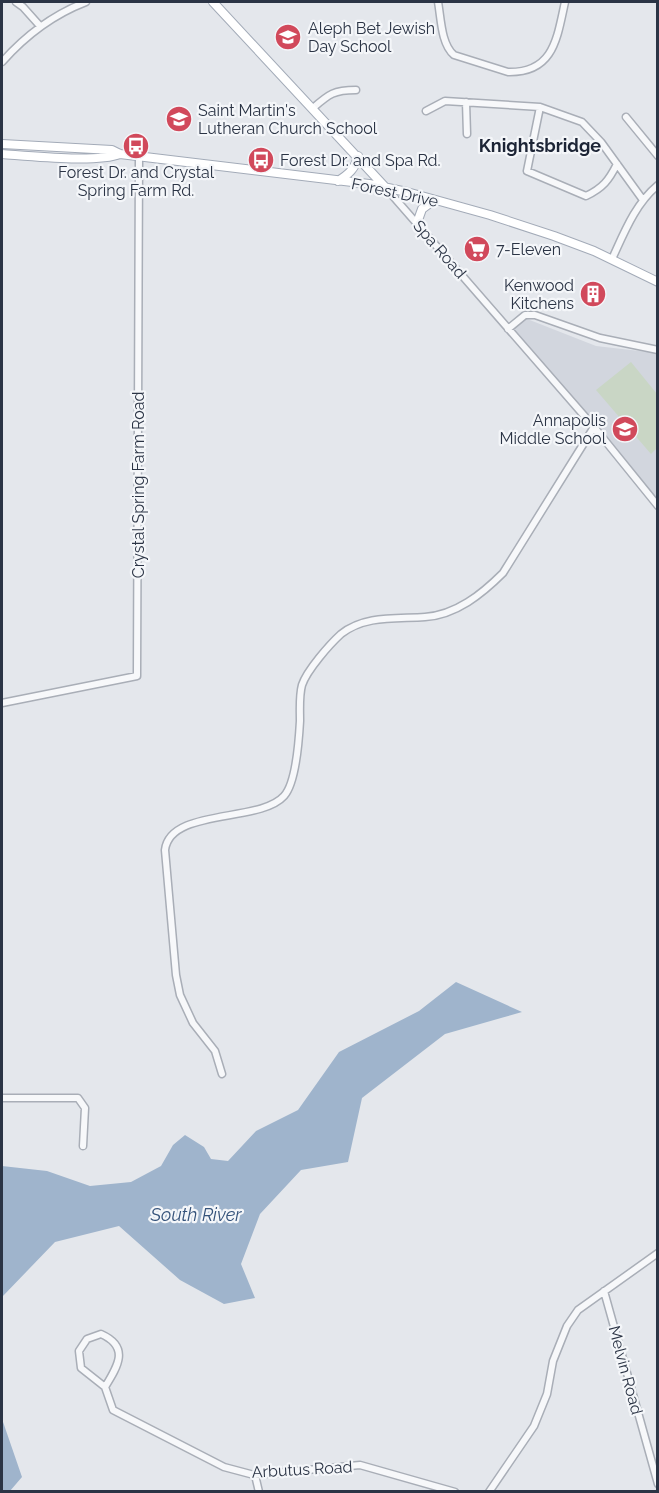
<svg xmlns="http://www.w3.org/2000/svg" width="659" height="1493" viewBox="0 0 659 1493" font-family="Raleway,sans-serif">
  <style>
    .built { fill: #d2d6de }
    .green { fill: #c9d6c5 }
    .water { fill: #9fb4cc }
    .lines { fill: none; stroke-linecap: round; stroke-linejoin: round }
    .minor-casing { stroke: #a9aeb7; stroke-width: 9 }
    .major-casing { stroke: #a3abb8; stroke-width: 10 }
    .minor { stroke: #f7f8fa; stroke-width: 6 }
    .major { stroke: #fff; stroke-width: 8 }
    .labels { text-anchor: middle; stroke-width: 4.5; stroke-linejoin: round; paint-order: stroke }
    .poi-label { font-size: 16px; fill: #2b3445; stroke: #f4f6f9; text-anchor: start }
    .street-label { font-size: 16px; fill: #2b3445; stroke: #f4f6f9 }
    .neighbourhood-label { font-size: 18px; font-weight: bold; fill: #1d2536; stroke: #f4f6f9 }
    .water-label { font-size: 18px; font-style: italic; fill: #34527a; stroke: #f4f6f9 }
  </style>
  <rect width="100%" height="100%" fill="#e4e7ec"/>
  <path class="built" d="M522,317L596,346L657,353V509L511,328Z"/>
  <path class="green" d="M631,362L657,394V448L651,454L596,390Z"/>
  <path class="water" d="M456,982L522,1012L445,1034L362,1098L348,1162L301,1170L260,1214L241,1264L255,1298L224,1304L180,1280L119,1226L55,1242L2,1297V1166L47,1171L90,1186L131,1182L161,1166L173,1145L185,1135L204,1147L211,1159L228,1161L256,1131L298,1110L339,1052L419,1011Z
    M2,1419L22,1477L10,1491H2Z"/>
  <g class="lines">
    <defs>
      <path id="minor" d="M16,2L23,7L40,26
        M438,2C441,18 441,44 454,55L508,72C554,73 557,38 565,2
        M2,62C26,35 52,15 86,2
        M466,102L467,134
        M540,107L527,171L586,196C603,188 609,180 617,164
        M313,108C329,94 334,90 356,90
        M426,111L445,101L540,107L582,122L601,142L643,200
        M626,117L658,156
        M385,187L594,427L658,506
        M612,259C624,233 635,204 658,185
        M508,329L525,315H535L600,338L658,350
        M2,703L137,676L139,156
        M222,1074L215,1051L193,1023L180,995L176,975L165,850C170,808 260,823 284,796C296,783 299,739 300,721C300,709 299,696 302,685C307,670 330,644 341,634C365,615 396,619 425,617C456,615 482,594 503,573L594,427
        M2,1098H78L85,1108L83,1146
        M604,1291L658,1484
        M105,1387C118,1366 130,1347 101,1334L87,1339L79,1351L81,1368L105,1387L113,1410L224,1467L254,1475L360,1465L455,1492
        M255,1475L259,1492
        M489,1492L534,1426L547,1394L553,1361L567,1326L578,1310L658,1253"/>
      <path id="major" d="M213,2L385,187
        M2,144L112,150L120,154L369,184L407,192L490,215L554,236L594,251L658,282
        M2,154C30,156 96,163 120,154
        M338,181C349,174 355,169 358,156
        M417,223L422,209L434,200"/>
    </defs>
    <use href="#minor" class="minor-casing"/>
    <use href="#major" class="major-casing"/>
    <use href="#minor" class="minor"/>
    <use href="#major" class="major"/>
  </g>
  <defs>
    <symbol id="school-disc" viewBox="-11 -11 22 22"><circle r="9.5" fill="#d1495b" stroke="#f4f6f9"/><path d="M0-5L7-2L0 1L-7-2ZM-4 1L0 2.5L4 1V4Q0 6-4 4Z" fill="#fff"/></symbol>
    <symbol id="bus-disc" viewBox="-11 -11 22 22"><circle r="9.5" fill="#d1495b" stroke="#f4f6f9"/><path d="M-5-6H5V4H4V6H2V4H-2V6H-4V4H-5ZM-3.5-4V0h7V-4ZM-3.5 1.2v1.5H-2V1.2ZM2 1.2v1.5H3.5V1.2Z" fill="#fff"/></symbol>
    <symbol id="supermarket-disc" viewBox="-11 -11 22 22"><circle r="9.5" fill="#d1495b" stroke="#f4f6f9"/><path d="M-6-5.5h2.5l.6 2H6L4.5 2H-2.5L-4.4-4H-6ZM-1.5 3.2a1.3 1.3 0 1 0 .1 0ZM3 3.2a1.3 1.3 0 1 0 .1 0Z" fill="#fff"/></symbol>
    <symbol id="building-disc" viewBox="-11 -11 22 22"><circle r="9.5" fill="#d1495b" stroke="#f4f6f9"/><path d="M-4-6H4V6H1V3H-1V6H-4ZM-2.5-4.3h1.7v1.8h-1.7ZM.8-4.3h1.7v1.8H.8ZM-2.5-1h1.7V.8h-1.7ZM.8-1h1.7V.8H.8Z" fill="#fff"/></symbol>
  </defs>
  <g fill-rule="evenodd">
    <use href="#school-disc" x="273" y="22" width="30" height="30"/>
    <use href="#school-disc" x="164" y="104" width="30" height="30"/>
    <use href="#bus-disc" x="121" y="131" width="30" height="30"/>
    <use href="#bus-disc" x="246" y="145" width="30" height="30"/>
    <use href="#supermarket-disc" x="462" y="234" width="30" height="30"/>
    <use href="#building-disc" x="578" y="279" width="30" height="30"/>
    <use href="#school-disc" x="610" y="414" width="30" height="30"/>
  </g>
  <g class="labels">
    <g class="poi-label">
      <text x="308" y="34">Aleph Bet Jewish<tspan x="308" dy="18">Day School</tspan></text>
      <text x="198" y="116">Saint Martin's<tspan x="198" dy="18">Lutheran Church School</tspan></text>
      <text x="280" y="166">Forest Dr. and Spa Rd.</text>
      <text x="136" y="178" text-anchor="middle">Forest Dr. and Crystal<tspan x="136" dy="18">Spring Farm Rd.</tspan></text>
      <text x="496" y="255">7-Eleven</text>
      <text x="574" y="291" text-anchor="end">Kenwood<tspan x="574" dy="18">Kitchens</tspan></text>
      <text x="606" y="426" text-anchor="end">Annapolis<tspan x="606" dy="18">Middle School</tspan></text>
    </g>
    <g class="street-label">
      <text transform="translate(395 192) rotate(12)" y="6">Forest Drive</text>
      <text transform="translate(440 249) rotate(49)" y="6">Spa Road</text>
      <text transform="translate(138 485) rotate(-90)" y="6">Crystal Spring Farm Road</text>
      <text transform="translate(626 1370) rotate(75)" y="6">Melvin Road</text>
      <text transform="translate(302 1469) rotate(-3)" y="6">Arbutus Road</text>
    </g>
    <g class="neighbourhood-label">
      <text x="540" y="152">Knightsbridge</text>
    </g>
    <g class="water-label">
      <text x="196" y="1221">South River</text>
    </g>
  </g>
  <rect width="659" height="1493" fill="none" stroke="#2b3445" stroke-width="6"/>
</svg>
